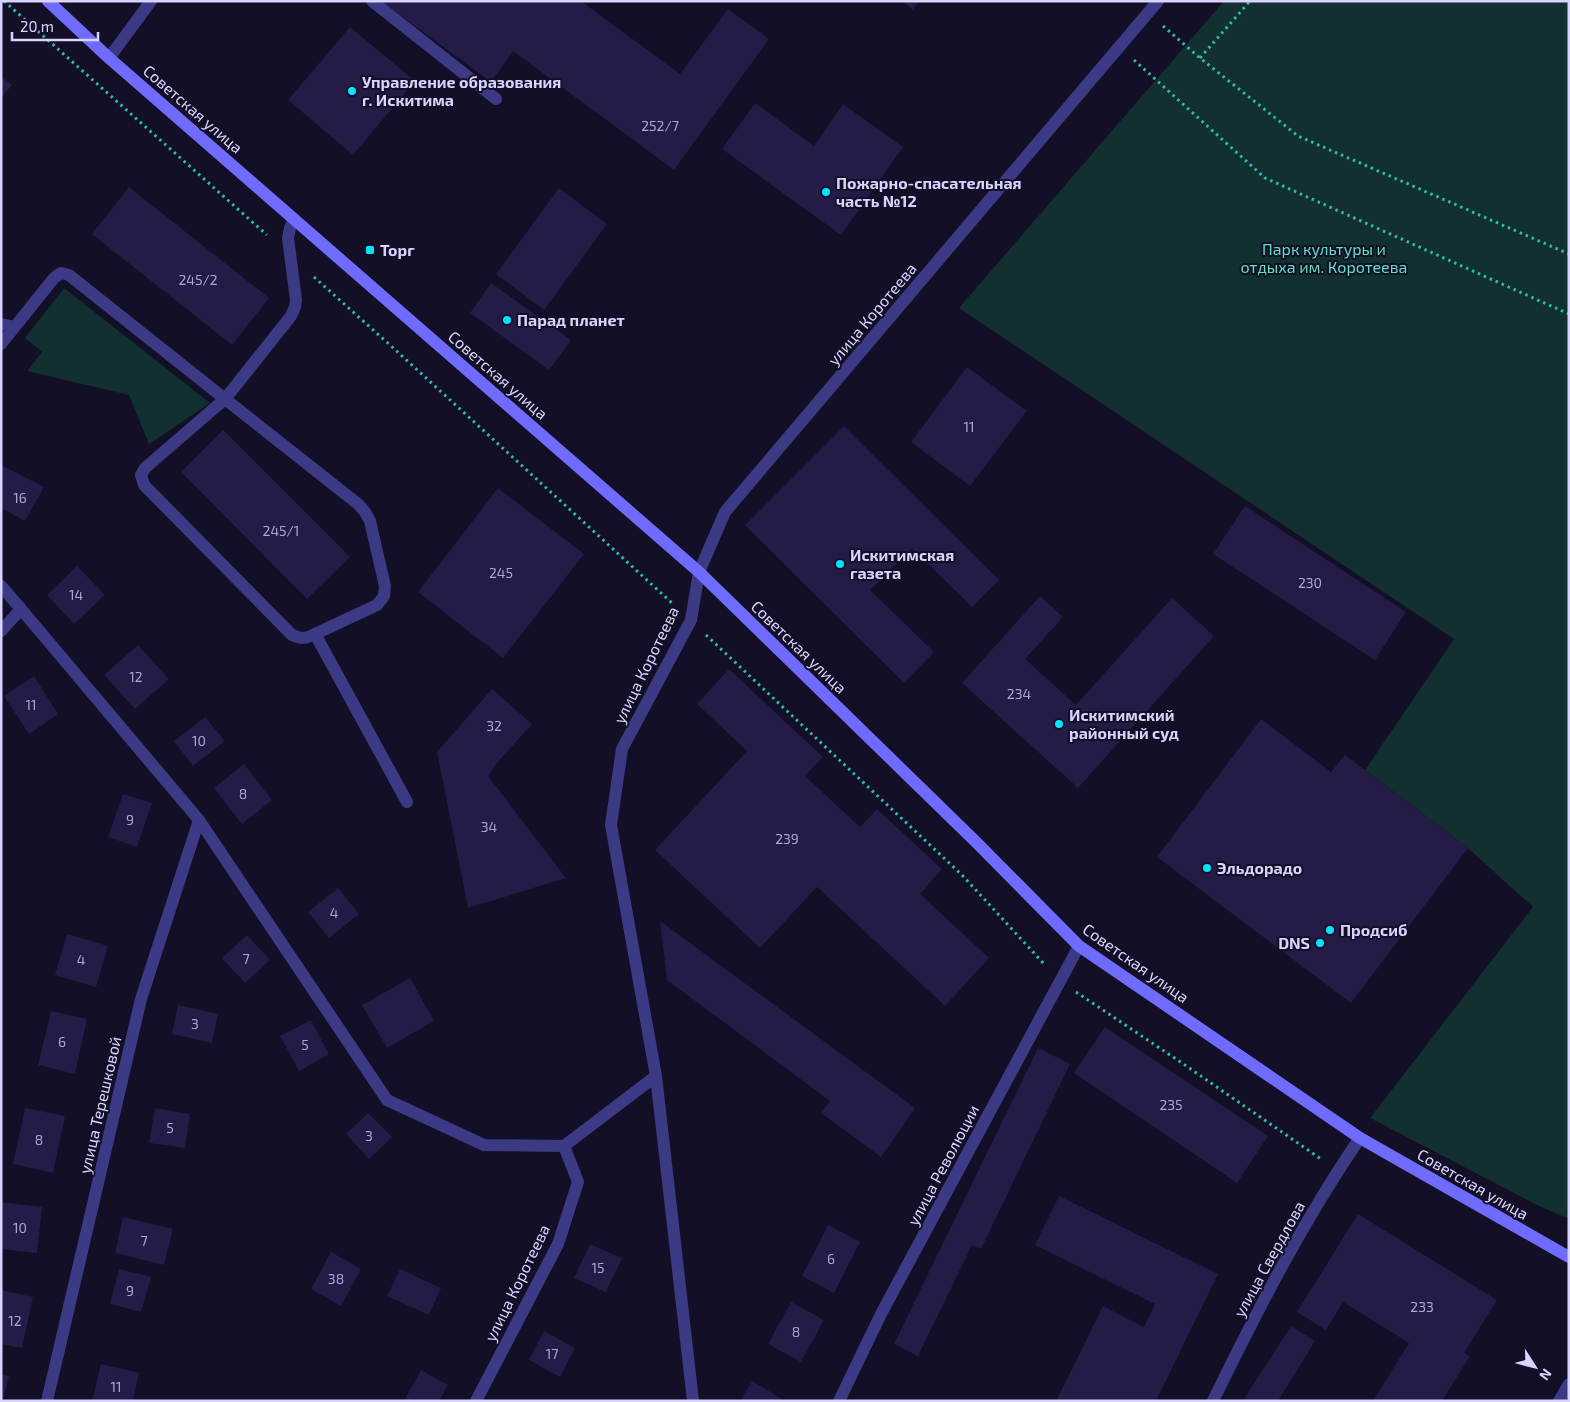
<svg xmlns="http://www.w3.org/2000/svg" width="1570" height="1402" viewBox="0 0 1570 1402" font-family="'Exo 2',sans-serif">
  <style>
    .green { fill: #12302f }
    .building { fill: #241b47 }
    .lines { fill: none; stroke-linecap: round; stroke-linejoin: round }
    .path { stroke: #2fb8b0; stroke-width: 3; stroke-dasharray: 2.5 4; stroke-linecap: butt }
    .service { stroke: #3d3a85; stroke-width: 12 }
    .minor { stroke: #3d3a85; stroke-width: 12 }
    .secondary { stroke: #6f6bff; stroke-width: 12 }
    .poi-dot { fill: #00e5ff; stroke: #130f26; stroke-width: 2 }
    .labels { text-anchor: middle; stroke-width: 4; stroke-linejoin: round; paint-order: stroke }
    .number-label { font-size: 14px; fill: #aca6d1 }
    .poi-label { font-size: 16px; font-weight: bold; fill: #d9d4ff; stroke: #130f26; text-anchor: start }
    .street-label { font-size: 16px; fill: #d9d4ff; stroke: #130f26 }
    .park-label { font-size: 16px; fill: #5fe0c0; stroke: #130f26 }
  </style>
  <rect width="100%" height="100%" fill="#130f26"/>
  <path class="green" d="M1224,1H1569V1219L1539,1206L1370,1118L1533,907L1468,848L1365,770L1454,639L959,308Z
    M64,288L210,403L149,444L129,395L27,371L42,352L25,338Z"/>
  <path class="building" d="M381,1H581L680,74L728,9L769,39L674,170L513,51L491,82Z
    M902,1H919L913,10Z
    M350,27L415,81L353,155L288,100Z
    M1,76L12,85L1,98Z
    M755,103L814,146L843,104L903,147L841,235L722,149Z
    M129,187L269,298L232,345L92,234Z
    M559,188L607,224L544,310L496,274Z
    M491,283L571,340L549,370L470,313Z
    M967,367L1027,411L970,486L911,442Z
    M844,426L999,580L972,607L912,548L870,590L934,652L904,683L745,525Z
    M223,430L350,557L307,599L181,472Z
    M3,466L44,487L25,521L1,508V469Z
    M498,488L584,554L503,658L418,592Z
    M1245,506L1406,612L1375,660L1213,554Z
    M77,566L105,595L74,624L47,595Z
    M1040,596L1063,617L1025,659L1076,705L1172,598L1214,636L1078,788L962,683Z
    M138,645L169,679L135,709L104,675Z
    M729,669L823,757L805,776L860,827L877,809L942,869L920,894L989,958L945,1006L817,887L760,948L655,850L747,751L697,704Z
    M34,676L58,714L29,734L4,696Z
    M492,689L532,724L497,763L488,776L566,878L468,908L437,752Z
    M205,717L225,741L193,766L174,741Z
    M1261,719L1331,772L1345,755L1468,848L1351,1003L1157,857Z
    M244,764L272,800L242,824L214,788Z
    M123,794L152,803L137,847L108,837Z
    M338,888L359,914L329,938L308,912Z
    M660,921L915,1108L881,1157L821,1113L830,1101L667,980Z
    M67,934L108,946L96,987L55,975Z
    M247,935L270,960L245,983L222,958Z
    M410,978L434,1021L387,1048L362,1005Z
    M178,1005L218,1014L212,1043L172,1034Z
    M51,1011L87,1019L75,1074L38,1065Z
    M311,1020L329,1054L299,1071L280,1036Z
    M1105,1027L1268,1136L1237,1183L1074,1073Z
    M1038,1048L1070,1064L981,1249L972,1245L918,1356L894,1344Z
    M25,1108L65,1116L53,1173L13,1164Z
    M155,1108L190,1114L185,1148L149,1143Z
    M368,1113L392,1137L369,1159L346,1134Z
    M1059,1196L1218,1274L1156,1401H1056L1103,1306L1144,1327L1155,1304L1035,1245Z
    M1,1202L42,1207L37,1253L1,1249Z
    M1358,1214L1497,1300L1464,1353L1470,1356L1442,1401H1373L1409,1343L1343,1302L1326,1330L1297,1312Z
    M123,1217L173,1229L164,1265L115,1253Z
    M828,1225L860,1242L834,1293L802,1276Z
    M590,1244L622,1258L606,1292L574,1278Z
    M331,1252L361,1269L341,1306L311,1289Z
    M119,1269L151,1277L141,1312L110,1304Z
    M400,1269L441,1288L429,1315L387,1296Z
    M1,1290L33,1297L22,1348L1,1344Z
    M791,1302L824,1320L801,1362L768,1344Z
    M1291,1326L1315,1341L1278,1401H1248L1244,1399Z
    M544,1331L575,1348L560,1377L529,1360Z
    M101,1364L139,1373L133,1401H92Z
    M421,1370L448,1385L439,1401H404Z
    M1,1374L9,1376L3,1401H1Z
    M752,1381L782,1399L781,1401H740Z"/>
  <g class="lines">
    <path class="path" d="M4,1L267,235
      M1163,26L1200,58L1298,136L1569,254
      M1200,58L1250,1
      M1134,60L1265,178L1569,314
      M314,277L390,345L672,603
      M706,635L962,875L1045,965
      M1076,992L1182,1063L1321,1159"/>
    <path class="service" d="M372,1L496,99
      M109,58L151,1
      M1,324L15,327
      M1,344L54,278L61,273L69,275L225,399L291,316L295,307L296,300L288,238L290,228L294,219
      M315,634L377,605L384,596L385,586L370,521L365,512L358,504L225,399L145,468L141,475L144,485L292,635C301,639 306,639 315,634L407,802"/>
    <path class="minor" d="M1,586L21,609L1,631
      M21,609L199,820L387,1100L484,1145L564,1146
      M656,1076L693,1401
      M47,1401L141,999L199,820
      M476,1401L558,1244L578,1182L564,1146L656,1076L611,825L622,749L691,620L699,572L725,512L1158,1
      M839,1401L881,1314L1079,946
      M1213,1401C1257,1311 1303,1221 1360,1138
      M1559,1401L1569,1384"/>
    <path class="secondary" d="M48,1L109,58L699,572L976,842L1079,946L1360,1138L1569,1257"/>
  </g>
  <g class="poi-dot">
    <circle cx="352" cy="91" r="5"/>
    <circle cx="826" cy="192" r="5"/>
    <rect x="365" y="245" width="10" height="10" rx="2.5"/>
    <circle cx="507" cy="320" r="5"/>
    <circle cx="840" cy="564" r="5"/>
    <circle cx="1059" cy="724" r="5"/>
    <circle cx="1207" cy="868" r="5"/>
    <circle cx="1330" cy="930" r="5"/>
    <circle cx="1320" cy="943" r="5"/>
  </g>
  <g class="labels">
    <g class="number-label">
      <text x="660" y="131">252/7</text>
      <text x="198" y="285">245/2</text>
      <text x="969" y="432">11</text>
      <text x="20" y="503">16</text>
      <text x="281" y="536">245/1</text>
      <text x="501" y="578">245</text>
      <text x="1310" y="588">230</text>
      <text x="76" y="600">14</text>
      <text x="136" y="682">12</text>
      <text x="1019" y="699">234</text>
      <text x="31" y="710">11</text>
      <text x="494" y="731">32</text>
      <text x="199" y="746">10</text>
      <text x="243" y="799">8</text>
      <text x="130" y="825">9</text>
      <text x="489" y="832">34</text>
      <text x="787" y="844">239</text>
      <text x="334" y="918">4</text>
      <text x="246" y="964">7</text>
      <text x="81" y="965">4</text>
      <text x="195" y="1029">3</text>
      <text x="62" y="1047">6</text>
      <text x="305" y="1050">5</text>
      <text x="1171" y="1110">235</text>
      <text x="170" y="1133">5</text>
      <text x="369" y="1141">3</text>
      <text x="39" y="1145">8</text>
      <text x="20" y="1233">10</text>
      <text x="144" y="1246">7</text>
      <text x="831" y="1264">6</text>
      <text x="598" y="1273">15</text>
      <text x="336" y="1284">38</text>
      <text x="130" y="1296">9</text>
      <text x="1422" y="1312">233</text>
      <text x="15" y="1326">12</text>
      <text x="796" y="1337">8</text>
      <text x="552" y="1359">17</text>
      <text x="116" y="1392">11</text>
    </g>
    <g class="poi-label">
      <text x="362" y="88">Управление образования<tspan x="362" dy="18">г. Искитима</tspan></text>
      <text x="836" y="189">Пожарно-спасательная<tspan x="836" dy="18">часть №12</tspan></text>
      <text x="380" y="256">Торг</text>
      <text x="517" y="326">Парад планет</text>
      <text x="850" y="561">Искитимская<tspan x="850" dy="18">газета</tspan></text>
      <text x="1069" y="721">Искитимский<tspan x="1069" dy="18">районный суд</tspan></text>
      <text x="1217" y="874">Эльдорадо</text>
      <text x="1340" y="936">Продсиб</text>
      <text x="1310" y="949" text-anchor="end">DNS</text>
    </g>
    <g class="street-label">
      <text transform="translate(193 109) rotate(41)" y="6">Советская улица</text>
      <text transform="translate(872 314) rotate(-50)" y="6">улица Коротеева</text>
      <text transform="translate(498 375) rotate(41)" y="6">Советская улица</text>
      <text transform="translate(799 647) rotate(44)" y="6">Советская улица</text>
      <text transform="translate(646 665) rotate(-64)" y="6">улица Коротеева</text>
      <text transform="translate(1136 963) rotate(35)" y="6">Советская улица</text>
      <text transform="translate(100 1105) rotate(-77)" y="6">улица Терешковой</text>
      <text transform="translate(943 1165) rotate(-62)" y="6">улица Революции</text>
      <text transform="translate(1473 1184) rotate(30)" y="6">Советская улица</text>
      <text transform="translate(1269 1259) rotate(-61)" y="6">улица Свердлова</text>
      <text transform="translate(517 1283) rotate(-64)" y="6">улица Коротеева</text>
    </g>
    <g class="park-label">
      <text x="1324" y="255">Парк культуры и<tspan x="1324" dy="18">отдыха им. Коротеева</tspan></text>
    </g>
  </g>
  <rect width="1570" height="1402" fill="none" stroke="#d9d4ff" stroke-width="5"/>
  <g transform="translate(1535 1367) rotate(126)" stroke="#130f26" stroke-width="4" paint-order="stroke">
  <path d="M0-4L9 19L0 12L-9 19Z" fill="#d9d4ff"/>
  <text y="-8" font-size="14" font-weight="bold" text-anchor="middle" fill="#d9d4ff">N</text>
  </g>
  <path d="M12 32v8h86v-8" fill="none" stroke="#d9d4ff" stroke-width="2.5"/>
  <text x="20" y="32" font-size="15" fill="#d9d4ff" stroke="#130f26" stroke-width="4" paint-order="stroke">20 m</text>
</svg>
